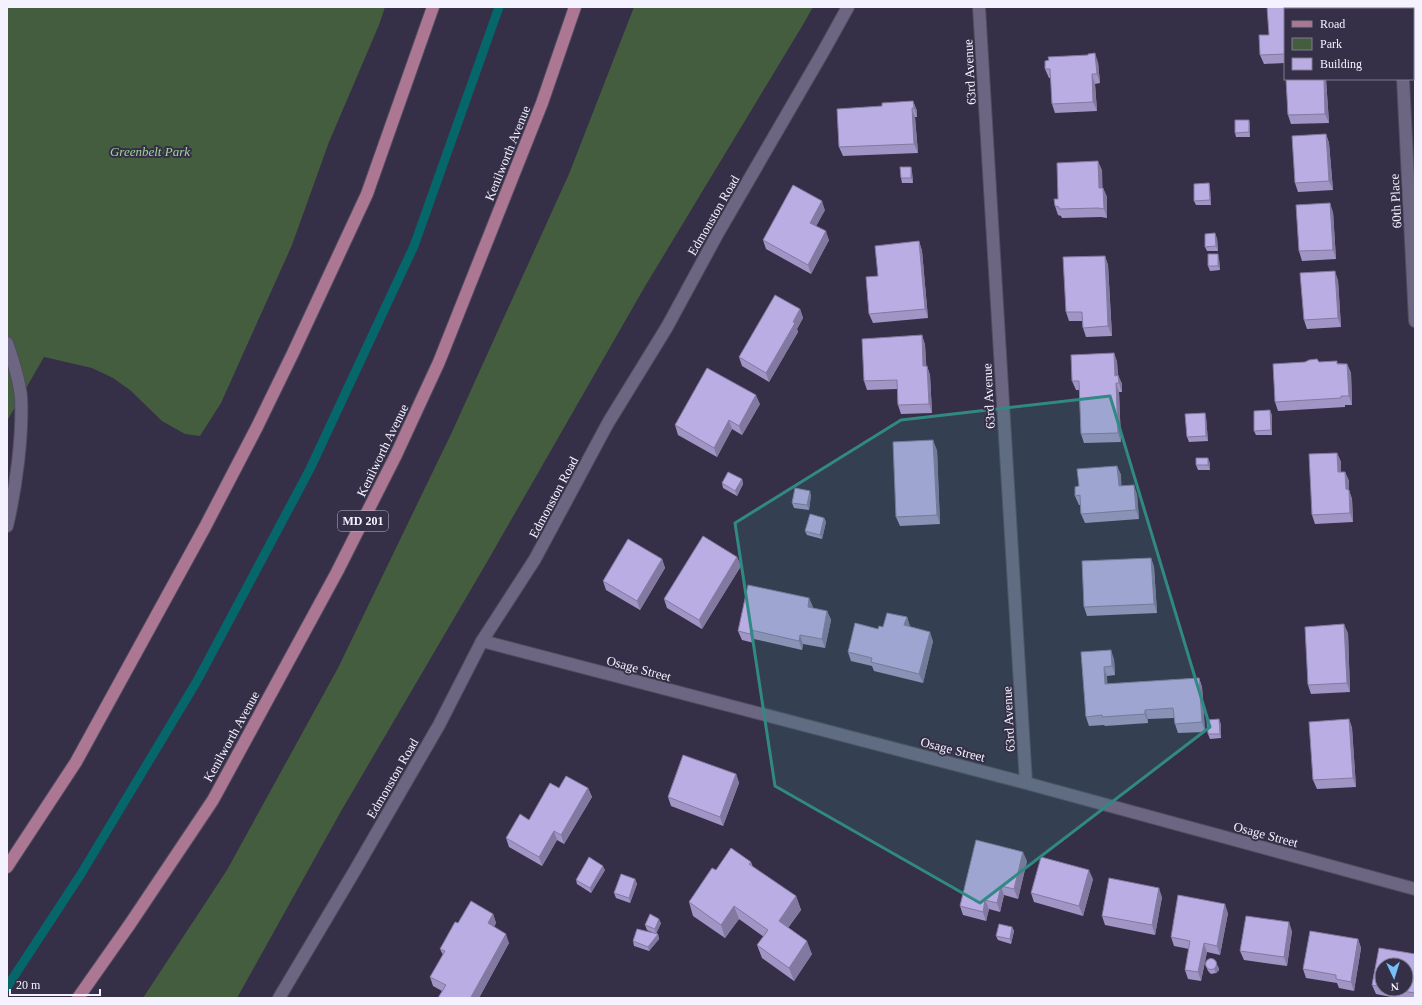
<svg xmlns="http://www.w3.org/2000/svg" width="1422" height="1005" viewBox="0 0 1422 1005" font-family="'Times New Roman',serif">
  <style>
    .green { fill: #445d3e }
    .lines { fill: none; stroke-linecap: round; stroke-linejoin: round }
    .stream { stroke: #06676b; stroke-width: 9 }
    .service-casing { stroke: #514c5f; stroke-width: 14 }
    .minor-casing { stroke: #514c5f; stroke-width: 14 }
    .tertiary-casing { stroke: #514c5f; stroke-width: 14 }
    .primary-casing { stroke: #514c5f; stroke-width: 14 }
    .service { stroke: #6c6682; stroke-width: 12 }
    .minor { stroke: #6c6682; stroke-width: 12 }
    .tertiary { stroke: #6c6682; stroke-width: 12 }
    .primary { stroke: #ac7793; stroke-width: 12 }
    .wall { fill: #a095c4; fill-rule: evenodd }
    .shaded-wall { fill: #8279a0 }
    .building { fill: #baade4; stroke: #8279a0 }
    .marked { fill: #318984; fill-opacity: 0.2; stroke: #318984; stroke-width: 3; stroke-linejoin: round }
    .labels { text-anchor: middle; stroke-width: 4; stroke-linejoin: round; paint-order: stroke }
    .shield { fill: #352f47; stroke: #bbb8c8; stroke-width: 1 }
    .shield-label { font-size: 12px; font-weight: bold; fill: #f4f2ff }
    .street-label { font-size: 13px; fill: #f4f2ff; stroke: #352f47 }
    .park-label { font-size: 13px; font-style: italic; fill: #a0d693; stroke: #352f47 }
  </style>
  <rect width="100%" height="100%" fill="#352f47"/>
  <path class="green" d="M7,7H385L379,25L329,142L292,245L221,403L200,436L185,434L162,421L130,390L113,378L92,368L44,357L7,421Z
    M634,7H813L804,23L644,288L487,562L340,813L237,998H143L227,870L338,668L452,432L569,174Z"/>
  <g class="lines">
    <path class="stream" d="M7,987L81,874L197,681L310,469L414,246L499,7"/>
    <defs>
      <path id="service" d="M7,343C13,360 19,378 21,397C23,435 16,488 7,526"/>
      <path id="minor" d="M979,7L1026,783
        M1400,7V9
        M1403,79L1415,321
        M482,641L1026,783L1415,889"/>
      <path id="tertiary" d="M279,998L354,872L439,725L482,641L535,559L608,423L667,327L718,233L823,52L848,7"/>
      <path id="primary" d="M7,867L76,762L205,527L257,427L293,353L367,194L433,7
        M78,998L130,924L213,800L337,572L396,455L439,362L542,103L575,7"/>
    </defs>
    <use href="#service" class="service-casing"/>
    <use href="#minor" class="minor-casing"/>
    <use href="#tertiary" class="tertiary-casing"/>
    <use href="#primary" class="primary-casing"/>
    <use href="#service" class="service"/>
    <use href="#minor" class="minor"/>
    <use href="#tertiary" class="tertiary"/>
    <use href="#primary" class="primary"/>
  </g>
  <path class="wall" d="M1285,9V63L1264,64L1260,55L1269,35Z
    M1098,62L1100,83L1095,84L1097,111L1055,113L1052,104L1051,78H1049L1045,69Z
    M1286,79H1326L1329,123L1291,124L1288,115Z
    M913,101L917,111V117H915L918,153L843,156L839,147L882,106Z
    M1250,124V137H1236L1235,133Z
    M1326,134L1329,143L1333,190L1298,192L1295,183Z
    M911,167L912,172L913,183H902L901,178Z
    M1102,170V188H1103L1107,197V218L1101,217L1062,218L1061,216L1058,215L1055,206L1058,199Z
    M1209,183L1210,188L1211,205H1196L1194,201Z
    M825,210L816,226L829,240L811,274L766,249L763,240Z
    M1333,212L1336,259L1302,261L1299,251Z
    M1217,238L1218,251H1207L1205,247Z
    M919,241L922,251L928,318L873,323L869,314L878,276Z
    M1105,256L1108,265L1112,336L1086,337L1083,328L1082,321H1069L1066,312Z
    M1219,259L1220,270L1210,271L1208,266Z
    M1338,280L1341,327L1307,329L1304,320Z
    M800,309L803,318L797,329L798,332L769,382L742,366L739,357Z
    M922,335L925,345L926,366H927L930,375L932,413L901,414L898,405L897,389L867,390L864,381Z
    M1114,353L1117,362L1118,375L1122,384V392H1119L1121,442L1084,443L1081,434L1079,390H1076L1072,381Z
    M1319,362L1347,364L1351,373L1352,405H1345V407L1278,411L1275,402Z
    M760,404L742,435L732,429L717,457L678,435L675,425Z
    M1205,413L1206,417L1208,441L1189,442L1187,437Z
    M1272,415V435H1256L1254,431Z
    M937,450L940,524L900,526L896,517Z
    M1337,453L1341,462V472H1345L1349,481V490L1352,499L1353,522L1315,524L1312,515Z
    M1210,463V470H1198L1196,465Z
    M1117,466L1121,475V486L1137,494L1139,519L1085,523L1081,514L1080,505H1079L1075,496L1079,486Z
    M742,479L743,484L737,496L723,488L722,483Z
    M811,495L809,510L794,508L792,503Z
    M824,518L826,522L822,539L807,535L805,531Z
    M737,557L741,566L702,629L667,608L664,599Z
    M1151,558L1154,567L1157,613L1087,616L1084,607Z
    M662,559L665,568L640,610L606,590L603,581Z
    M809,598L813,608L827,611L831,620L825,648L803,644L802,650L754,639V643L742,640L738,631Z
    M907,617L910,627L933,641L923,683L874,671L872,666L851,661L848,652L878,629L883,627Z
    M1348,633L1350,692L1311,694L1308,685Z
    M1081,652L1114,659L1115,675L1107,676V684L1199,678L1202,687L1205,732L1178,733L1175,724L1174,718L1148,719V723L1105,726L1104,725L1089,726L1086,717Z
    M1349,719L1352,728L1356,787L1317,789L1313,780Z
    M1221,724V738L1210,739L1208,734Z
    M736,774L739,783L723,826L671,806L668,797Z
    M559,788H588L592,797L564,844L557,840L542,866L509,847L506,838L529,820Z
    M1027,861L1018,899L1004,895L1000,912L989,909L986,921L963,915L960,906Z
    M751,862L753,867L796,896L801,910L788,928L812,954L794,981L762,958L757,945L764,937L739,919L725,938L693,916L689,902L716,870Z
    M605,870L591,893L577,884L576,880Z
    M635,879L637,884L630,903L616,898L614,893Z
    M1093,879L1083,916L1034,902L1031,893Z
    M1162,897L1155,935L1105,925L1102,916Z
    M1228,913L1220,955L1207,952L1201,981L1188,979L1185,970L1189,949L1174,946L1171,937Z
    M493,914L496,923L494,927L509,943L479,998H438L442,991L433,986L430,977L443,955L440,949L458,923Z
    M661,923L656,934L647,930L645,925Z
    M1012,927L1014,931L1011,944L998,940L996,936Z
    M1292,931L1287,966L1244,960L1240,951Z
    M658,934L659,939L649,951L634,946L633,941Z
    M1358,939L1361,948L1354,991L1339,988L1337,983L1306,978L1303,969Z
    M1379,948L1415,954V998H1396L1376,994L1372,985ZM1382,965H1406V989H1382Z
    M1206,966H1218L1219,970L1216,973L1211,974L1208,971Z"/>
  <path class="shaded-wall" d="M1303,7H1306V9H1303Z
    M1095,53L1098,62L1100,83L1097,74Z
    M1092,74L1095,84L1097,111L1093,102Z
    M1324,79H1326L1329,123L1325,114Z
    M913,101L917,111V117L914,108Z
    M912,108L915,117L918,153L914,144Z
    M1249,120L1250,124V137L1249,132Z
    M1326,134L1329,143L1333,190L1329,181Z
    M1098,161L1102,170L1103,197L1099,188Z
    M911,167L912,172L913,183L911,178Z
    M1209,183L1210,188L1211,205L1210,200Z
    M1103,188L1107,197V218L1104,209Z
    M822,201L825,210L813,232L810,223Z
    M1330,203L1333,212L1336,259L1333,250Z
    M826,231L829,240L811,274L808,265Z
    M1215,233L1217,238L1218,251L1216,246Z
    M919,241L922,251L928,318L925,309Z
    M1218,254L1219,259L1220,270L1218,266Z
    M1105,256L1108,265L1112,336L1108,326Z
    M1335,271L1338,280L1341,327L1338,318Z
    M800,309L803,318L797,329L798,332L769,382L766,373Z
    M922,335L925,345L927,375L923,366Z
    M1114,353L1117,362L1118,383L1115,376Z
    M1347,364L1351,373L1352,405L1349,396Z
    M927,366L930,375L932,413L929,404Z
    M1118,375L1122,384V392L1119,383Z
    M1116,383L1119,392L1121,442L1118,433Z
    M756,395L760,404L742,435L739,426Z
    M1270,410L1272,415V435L1271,430Z
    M1205,413L1206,417L1208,441L1206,436Z
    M729,420L732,429L717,457L714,448Z
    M933,440L937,450L940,524L937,515Z
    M1337,453L1341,462V481L1338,472Z
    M1208,458L1210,463V470L1208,465Z
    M1117,466L1121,475L1122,495L1119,486Z
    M1345,472L1349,481V490L1352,499L1353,522L1350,513L1346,489Z
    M742,479L743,484L737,496L735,491Z
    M1134,485L1137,494L1139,519L1136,510Z
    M810,491L811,495L809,510L807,505Z
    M824,518L826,522L822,539L820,535Z
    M737,557L741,566L702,629L699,620Z
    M1151,558L1154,567L1157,613L1154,604Z
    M662,559L665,568L640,610L637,601Z
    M809,598L813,607L811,616L808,607Z
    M827,611L831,620L825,648L822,639Z
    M907,617L910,626L908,635L904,625Z
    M1344,624L1348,633L1350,692L1347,683Z
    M751,630L754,639V643L750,634Z
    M930,632L933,641L923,683L919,674Z
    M800,635L803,644L802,650L799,641Z
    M1111,650L1114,659L1115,675L1112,666Z
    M1104,667L1107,676L1108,693L1105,684Z
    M1199,678L1202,687L1205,732L1202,722Z
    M1145,710L1148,719V723L1145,714Z
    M1219,719L1221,724V738L1220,734Z
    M1349,719L1352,728L1356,787L1353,778Z
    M736,774L739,783L723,826L720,817Z
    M588,788L592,797L564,844L561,835Z
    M554,831L557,840L542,866L539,857Z
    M1023,852L1027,861L1018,899L1014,889Z
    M603,866L605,870L591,893L590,888Z
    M1089,870L1093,879L1083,916L1079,906Z
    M635,879L637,884L630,903L629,898Z
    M1001,886L1004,895L1000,912L997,903Z
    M1159,888L1162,897L1155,935L1152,925Z
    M796,896L801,910L783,934L779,921Z
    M985,900L989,909L986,921L983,912Z
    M1225,904L1228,913L1220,955L1217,946Z
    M734,906L739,919L725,938L721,925Z
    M493,914L496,923L491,932L488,923Z
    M659,919L661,923L656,934L655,929Z
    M1289,922L1292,931L1287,966L1284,957Z
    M1012,927L1014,931L1011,944L1010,939Z
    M506,934L509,943L479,998H471V997Z
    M658,934L659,939L649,951L648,947Z
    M1358,939L1361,948L1354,991L1351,982Z
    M807,941L812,954L794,981L789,968Z
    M1204,943L1207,952L1201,981L1198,972Z
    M1216,961L1219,970L1216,973L1214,969Z"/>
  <path class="building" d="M1267,7H1303V9H1285V54L1260,55L1259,35H1269Z
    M1095,53L1097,74H1092L1093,102L1052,104L1050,69H1045V61L1049,60L1048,57L1088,55V54Z
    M1286,79H1324L1325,114L1288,115Z
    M913,101L914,108H912L914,144L839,147L837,109L882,106V103Z
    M1235,120H1249V132L1235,133Z
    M1326,134L1329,181L1295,183L1292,136Z
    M1098,161L1099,188H1103L1104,209L1098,208L1059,209V207L1055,206L1054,199H1058L1057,163Z
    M900,167H911V178H901Z
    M1209,183L1210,200L1194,201V184Z
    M793,185L822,201L810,223L826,231L808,265L763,240Z
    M1330,203L1333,250L1299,251L1296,205Z
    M1215,233L1216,246L1205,247V234Z
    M919,241L925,309L869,314L866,277L878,276L875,246Z
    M1208,254H1218V266H1208Z
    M1105,256L1108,326L1083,328L1082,312H1066L1063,257Z
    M1335,271L1338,318L1304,320L1300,273Z
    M775,295L800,309L793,322L795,323L766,373L739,357Z
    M922,335L923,366H927L929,404L898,405L897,380L864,381L862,339Z
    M1114,353L1115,376L1118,375L1119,383H1116L1118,433L1081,434L1079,381H1072L1071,355Z
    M1317,359L1319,362L1337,361V364H1347L1349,396H1341V398L1275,402L1273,364L1305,362L1309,360Z
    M707,368L756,395L739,426L729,420L714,448L675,425Z
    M1270,410L1271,430L1254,431V411Z
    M1205,413L1206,436L1187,437L1185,414Z
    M933,440L937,515L896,517L893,442Z
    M1337,453L1338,472H1345L1346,489L1349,490L1350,513L1312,515L1309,454Z
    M1196,458H1208V465H1196Z
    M1117,466L1119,486L1134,485L1136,510L1081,514L1080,495L1075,496V487L1079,486L1077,469Z
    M728,472L742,479L735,491L722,483Z
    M795,488L810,491L807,505L792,503Z
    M810,514L824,518L820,535L805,531Z
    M703,536L737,557L699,620L664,599Z
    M628,539L662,559L637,601L603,581Z
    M1151,558L1154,604L1084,607L1082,561Z
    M748,585L809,598L808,607L827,611L822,639L800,635L799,641L751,630L750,634L738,631Z
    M887,613L907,617L904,625L930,632L919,674L871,662L872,658L848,652L855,623L878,629L879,626L883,627Z
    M1344,624L1347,683L1308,685L1305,627Z
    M1111,650L1112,666L1104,667L1105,684L1199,678L1202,722L1175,724L1173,708L1145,710V714L1102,717V715L1086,717L1081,652Z
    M1219,719L1220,734H1208L1207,720Z
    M1349,719L1353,778L1313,780L1309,722Z
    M683,755L736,774L720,817L668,797Z
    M566,776L588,788L561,835L554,831L539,857L506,838L520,814L529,820L550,783L559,788Z
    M976,840L1023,852L1014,889L1001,886L997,903L985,900L983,912L960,906Z
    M731,848L751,862L749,864L796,896L779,921L807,941L789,968L757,945L768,930L734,906L721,925L689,902L712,868L716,870Z
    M589,857L603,866L590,888L576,880Z
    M1041,857L1089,870L1079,906L1031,893Z
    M621,874L635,879L629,898L614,893Z
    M1109,878L1159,888L1152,925L1102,916Z
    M1178,895L1225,904L1217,946L1204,943L1198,972L1185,970L1190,941L1171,937Z
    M471,901L493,914L488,923L506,934L471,997L472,998H438L446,985L430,977L445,951L440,949L455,922L458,923Z
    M650,914L659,919L655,929L645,925Z
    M1246,916L1289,922L1284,957L1240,951Z
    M999,924L1012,927L1010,939L996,936Z
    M637,929L658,934L648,947L633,941Z
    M1310,931L1358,939L1351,982L1336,979V975L1303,969Z
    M1379,948L1415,954V987L1414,993L1393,989H1406V965H1382V987L1372,985Z
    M1205.5 964a5.5 5.5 0 1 1 11 0a5.5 5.5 0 1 1-11 0Z"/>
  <path class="marked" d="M1110,396L1210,727L980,903L775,786L735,523L901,420Z"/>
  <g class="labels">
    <rect class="shield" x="338" y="511" width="50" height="20" rx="3"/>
    <g class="shield-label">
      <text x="363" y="525">MD 201</text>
    </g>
    <g class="street-label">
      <text transform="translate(969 72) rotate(-93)" y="5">63rd Avenue</text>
      <text transform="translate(507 153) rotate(-68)" y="5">Kenilworth Avenue</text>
      <text transform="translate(1395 201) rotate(-93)" y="5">60th Place</text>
      <text transform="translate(713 215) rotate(-60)" y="5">Edmonston Road</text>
      <text transform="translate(988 396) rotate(-93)" y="5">63rd Avenue</text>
      <text transform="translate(382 450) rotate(-64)" y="5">Kenilworth Avenue</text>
      <text transform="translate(553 497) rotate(-62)" y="5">Edmonston Road</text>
      <text transform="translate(639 668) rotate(15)" y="5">Osage Street</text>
      <text transform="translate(1008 719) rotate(-93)" y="5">63rd Avenue</text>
      <text transform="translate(231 736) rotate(-61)" y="5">Kenilworth Avenue</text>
      <text transform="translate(953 749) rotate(14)" y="5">Osage Street</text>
      <text transform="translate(392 778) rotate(-60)" y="5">Edmonston Road</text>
      <text transform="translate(1266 834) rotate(15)" y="5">Osage Street</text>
    </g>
    <g class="park-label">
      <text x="150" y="156">Greenbelt Park</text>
    </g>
  </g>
  <rect width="1422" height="1005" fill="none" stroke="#f4f2ff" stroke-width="16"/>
  <rect x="1284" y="8" width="130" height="72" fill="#352f47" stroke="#817d91"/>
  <rect x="1292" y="21" width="20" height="6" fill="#ac7793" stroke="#817d91"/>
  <text x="1320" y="28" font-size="12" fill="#f4f2ff">Road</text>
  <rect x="1292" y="38" width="20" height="12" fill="#445d3e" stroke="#817d91"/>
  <text x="1320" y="48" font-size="12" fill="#f4f2ff">Park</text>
  <rect x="1292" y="58" width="20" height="12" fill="#baade4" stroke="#817d91"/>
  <text x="1320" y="68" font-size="12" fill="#f4f2ff">Building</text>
  <g transform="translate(1394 977) rotate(176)"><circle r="19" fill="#352f47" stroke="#817d91"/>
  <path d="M0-3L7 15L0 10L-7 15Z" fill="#76c0f7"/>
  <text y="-6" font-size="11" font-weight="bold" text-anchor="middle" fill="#f4f2ff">N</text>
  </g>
  <path d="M10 989v6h90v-6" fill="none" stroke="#f4f2ff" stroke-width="2"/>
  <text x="16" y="989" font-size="12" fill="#f4f2ff" stroke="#352f47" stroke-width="3" paint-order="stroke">20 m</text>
</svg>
